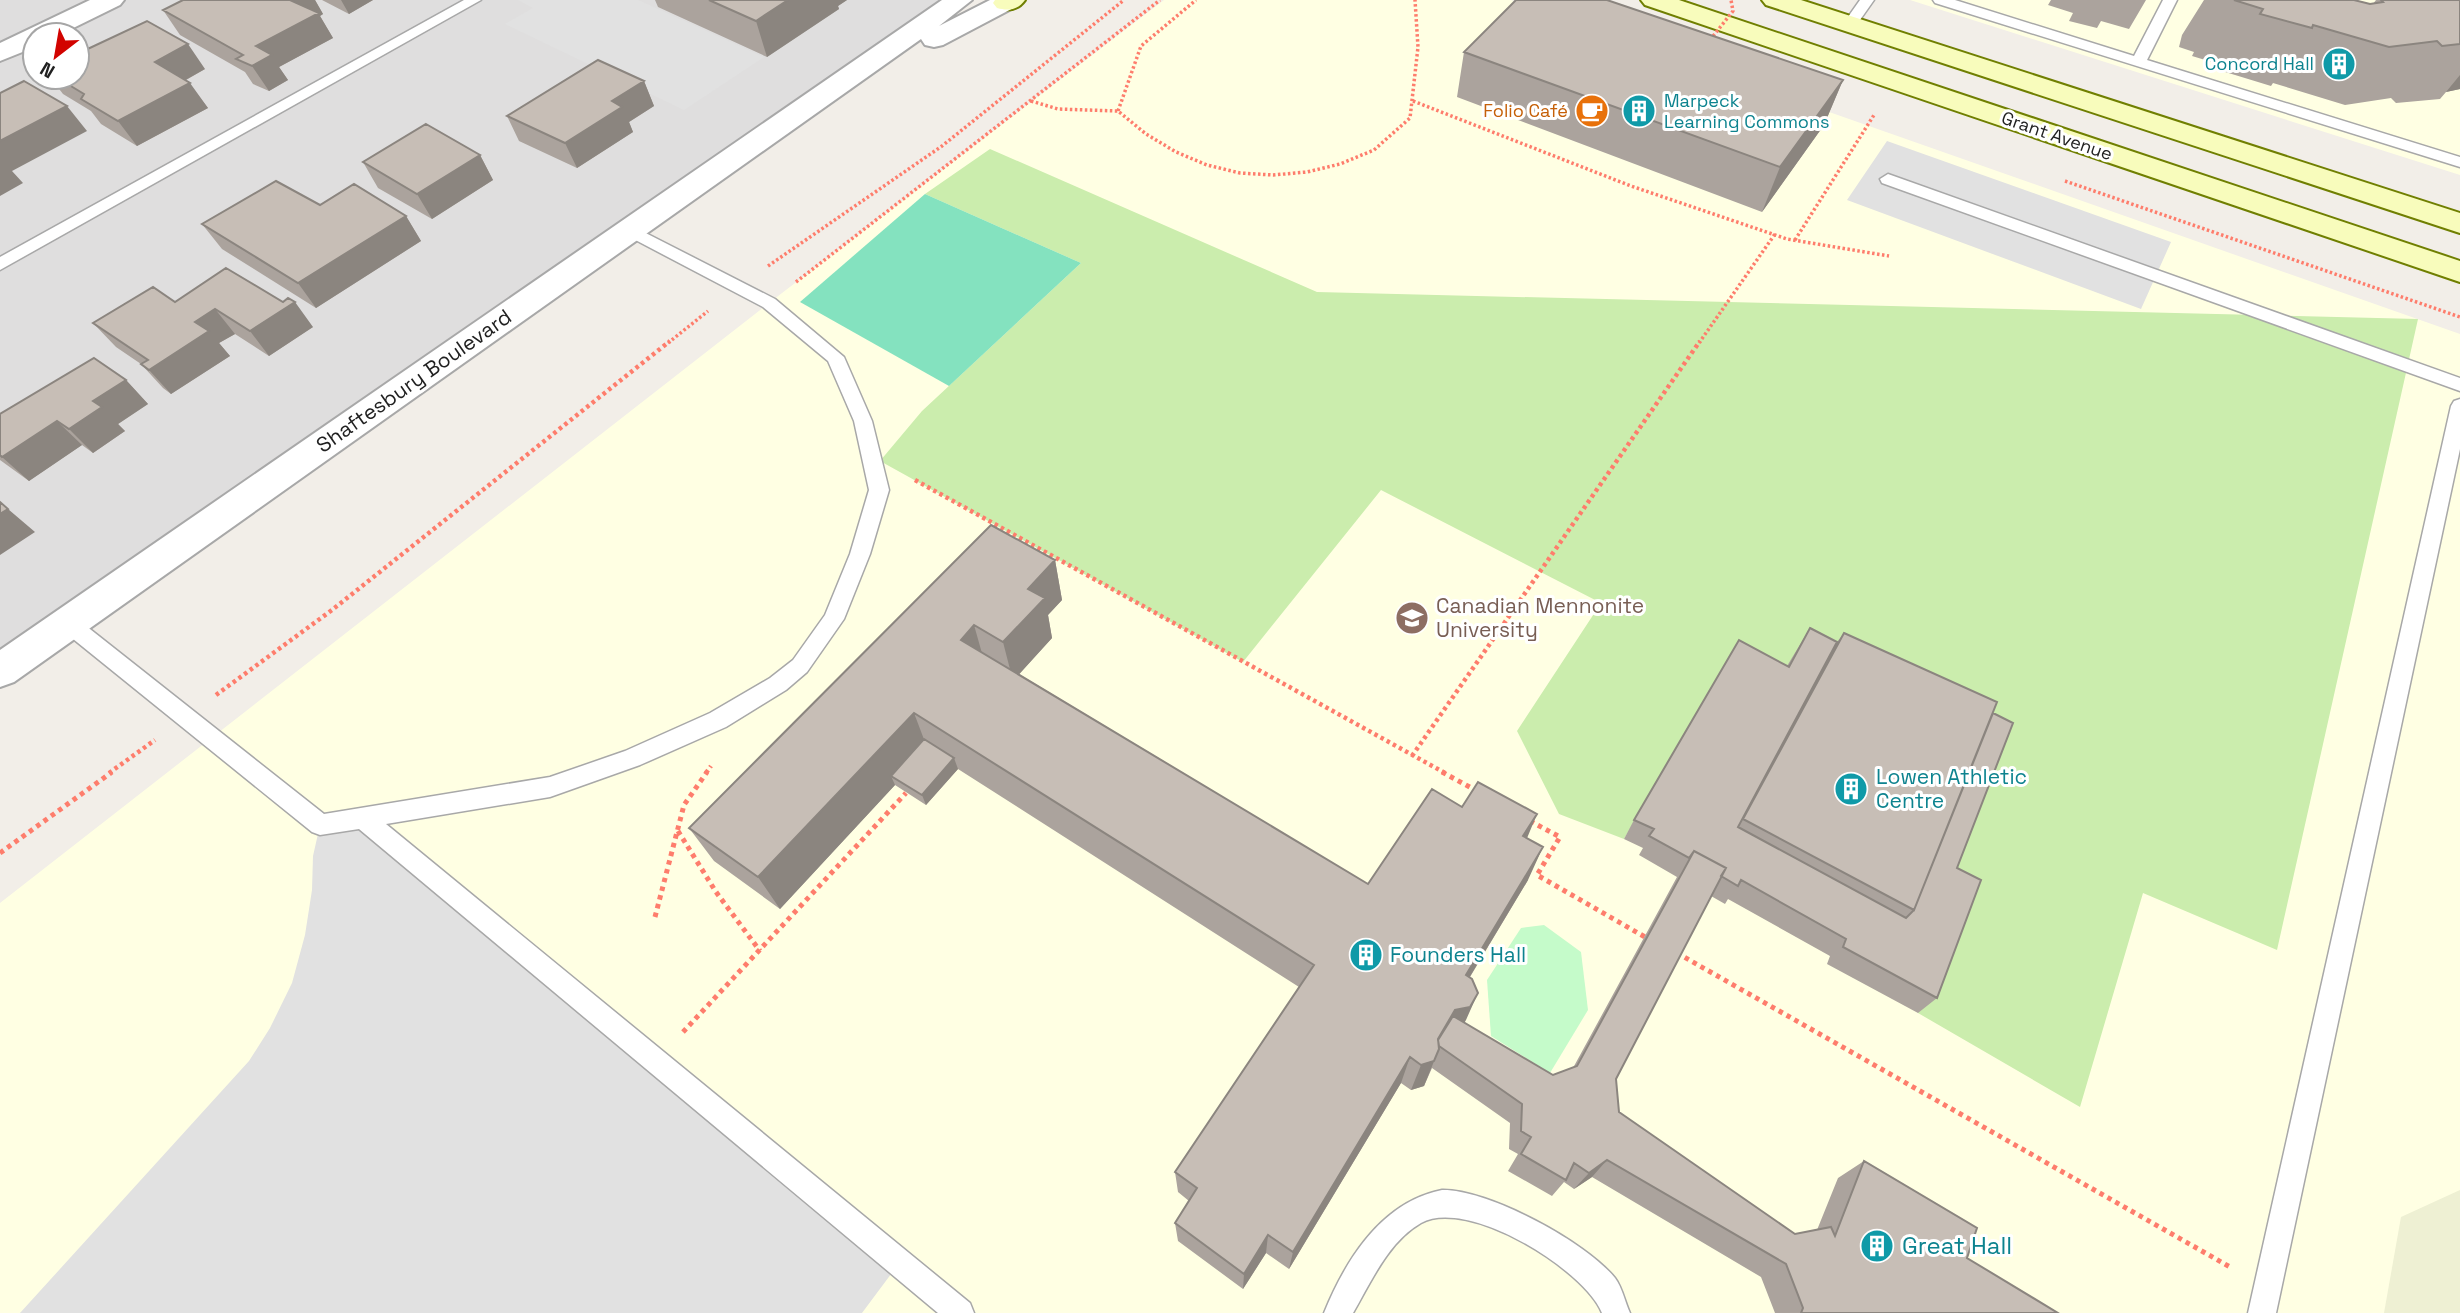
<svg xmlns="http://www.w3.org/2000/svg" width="2460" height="1313" viewBox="0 0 2460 1313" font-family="'Space Grotesk',sans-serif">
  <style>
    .residential { fill: #dfdede; fill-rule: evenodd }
    .education { fill: #ffffe3 }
    .farmland { fill: #eef0d3 }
    .grass { fill: #cbedad }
    .park { fill: #c5fbca }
    .pitch { fill: #84e2bf }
    .parking { fill: #e1e1e1 }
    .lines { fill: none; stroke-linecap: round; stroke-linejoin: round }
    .service-casing { stroke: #a8a8a8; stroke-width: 3 }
    .minor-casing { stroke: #a8a8a8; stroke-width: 4 }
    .tertiary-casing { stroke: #a8a8a8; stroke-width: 4 }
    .secondary-casing { stroke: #707f01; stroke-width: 4 }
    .path-far2 { stroke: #fe7d6c; stroke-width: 3.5; stroke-dasharray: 2.5 2.5; stroke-linecap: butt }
    .path-far1 { stroke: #fe7d6c; stroke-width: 4.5; stroke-dasharray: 3.5 3.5; stroke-linecap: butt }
    .path { stroke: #fe7d6c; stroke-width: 5; stroke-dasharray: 4.5 4.5; stroke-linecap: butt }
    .service { fill: #fff; fill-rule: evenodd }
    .minor { fill: #fff; fill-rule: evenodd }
    .tertiary { fill: #fff; fill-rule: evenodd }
    .secondary { fill: #f8fcbc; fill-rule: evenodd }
    .path-bridge { stroke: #fe7d6c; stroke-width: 3.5; stroke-dasharray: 2.5 2.5; stroke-linecap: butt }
    .wall { fill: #aba39d }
    .shaded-wall { fill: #8b857f }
    .building { fill: #c7beb6; stroke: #8b857f; stroke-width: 2 }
    .labels { text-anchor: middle; stroke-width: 6; stroke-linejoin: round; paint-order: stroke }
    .far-culture-label { font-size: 18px; fill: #0d838f; stroke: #fff; text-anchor: end }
    .far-food-label { font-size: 18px; fill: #c56008; stroke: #fff; text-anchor: end }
    .far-street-label { font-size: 18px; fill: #212121; stroke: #fff }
    .street-label { font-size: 21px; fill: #212121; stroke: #fff }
    .education-label { font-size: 21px; fill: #785e54; stroke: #fff; text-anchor: start }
    .culture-label { font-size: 21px; fill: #0d838f; stroke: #fff; text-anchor: start }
    .near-culture-label { font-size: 24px; fill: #0d838f; stroke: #fff; text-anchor: start }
  </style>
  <rect width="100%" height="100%" fill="#f2eee8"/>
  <path class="residential" d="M0,0H954L0,671ZM35,35H77V77H35Z"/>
  <path class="education" d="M1164,0H1511L2460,334V1313H0V903L769,303Z
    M1910,0H2460V175Z"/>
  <path class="farmland" d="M2460,1190V1313H2384L2401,1217Z"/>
  <path class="grass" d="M990,149L1317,292L2418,319L2277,950L2143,893L2080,1107L1918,1013L1961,898L1775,688L1727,662L1624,839L1559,814L1517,731L1601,603L1381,490L1243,662L880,461L922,411L1081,263L925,194Z"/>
  <path class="park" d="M1544,925L1581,952L1588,1010L1550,1073L1491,1036L1487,980L1521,928Z"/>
  <path class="pitch" d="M925,194L1081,263L949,386L800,302Z"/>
  <path class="parking" d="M518,0H638L764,57L684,110L505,24L533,8Z
    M1887,141L2171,242L2141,309L1847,200Z
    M361,817L900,1262L862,1313H20L249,1061L270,1028L292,983L305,935L312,890L313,856L320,825Z"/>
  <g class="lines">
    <defs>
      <path id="service" d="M464,0H481L0,270V257Z
        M1860,0H1874L1855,27H1845L1843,24Z
        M1933,0H1955L2134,56L2163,0H2177L2147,60L2460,157V167L1935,3Z
        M1888,174L2460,378V391L1882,183L1880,179Z
        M630,225L775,299L844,357L872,421L889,490L870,554L844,619L807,672L786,690L726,727L640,765L550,797L386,824L970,1303L974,1313H938L359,829L320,835L312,832L62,630L59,624L62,618L69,616L76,618L324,814L550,777L625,751L710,713L770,678L793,660L825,615L850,554L869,490L854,421L828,361L763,307L624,234L622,230Z
        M2460,399V449L2276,1313H2248L2451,406L2454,401Z
        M1442,1190C1488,1189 1586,1242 1615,1278C1622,1287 1625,1302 1630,1313H1602C1584,1269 1467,1197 1421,1223C1388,1242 1371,1282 1353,1313H1324C1346,1259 1382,1202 1442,1190Z"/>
      <path id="minor" d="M90,0H124L120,5L59,35H35V47L0,61V43Z"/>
      <path id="tertiary" d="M942,0H972L939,26L990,0H1023L1019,5L943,45L934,47L925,45L921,39L14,682L0,687V650Z"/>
      <path id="secondary" d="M995,0H1025C1018,10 1008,11 997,8L993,3Z
        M1641,0H1679L2460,261V282L1645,5Z
        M1762,0H1801L2460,213V233L1766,5Z"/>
    </defs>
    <use href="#service" class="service-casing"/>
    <use href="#minor" class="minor-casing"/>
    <use href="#tertiary" class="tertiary-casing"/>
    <use href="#secondary" class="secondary-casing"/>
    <path class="path-far2" d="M1031,101L1058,109L1118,111L1146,134L1176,152L1207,165L1240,173L1273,175L1307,172L1340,164L1374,150L1410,118L1418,47L1415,0
      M1413,101L1631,186L1787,239L1889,256
      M1118,111L1141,46L1196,0
      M2065,181L2460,317
      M1795,240L1874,115
      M768,266L942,146L1124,0
      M796,282L1160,0
      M668,343L708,311
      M1699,343L1775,234"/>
    <path class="path-far1" d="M915,480L1445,773
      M216,695L332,610L670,341
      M1412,756L1700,341
      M109,773L155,740
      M706,773L711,766"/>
    <path class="path" d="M1442,772L1477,791
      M1530,821L1560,837L1537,875L1645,937
      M678,831L716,892L760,951
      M0,853L112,772
      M655,917L684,805L707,772
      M1677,953L2230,1267
      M683,1032L906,793"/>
    <use href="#service" class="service"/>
    <use href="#minor" class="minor"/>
    <use href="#tertiary" class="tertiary"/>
    <use href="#secondary" class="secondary"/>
    <path class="path-bridge" d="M1710,40L1733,11L1731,0"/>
  </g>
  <path class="wall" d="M183,0H315L323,14L320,16L333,38L279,67L288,80L269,91L253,84L245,72L180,35L163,10Z
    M322,0H373L349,14Z
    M655,0H847L838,6L839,9L767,57L658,7Z
    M2051,0H2146L2129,29L2101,21L2097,28L2069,21L2073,13L2048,5Z
    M2204,0H2354L2370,4H2373L2376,0H2460V89L2446,92L2440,99L2396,103L2391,98L2345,105L2273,83L2271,86L2222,71L2225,66L2192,56L2194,52L2179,47L2182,35Z
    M1464,52L1843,80L1824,125L1762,212L1457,97Z
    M205,69L186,80L208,108L137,146L101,124L91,111L63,94L50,77H77Z
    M644,81L654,106L629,122L633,132L577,168L519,141L507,116Z
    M480,155L493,180L432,219L378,188L363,162Z
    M320,205L406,216L421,241L316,308L222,249L202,224Z
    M175,302L313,327L269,356L235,334L219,343L230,356L171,394L163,388L141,364L116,347L93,323Z
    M126,380L148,404L118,424L125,431L93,453L82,445L29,481L0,460V414Z
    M1055,560L1062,600L1048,615L1052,638L1019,674L1368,884L1462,807L1527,838L1528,880L1470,977L1464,1023L1553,1075L1573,1068L1677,877L1639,855L1643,848L1624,839L1634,820L1787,666L1810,628L1837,642L1844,633L1993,713L1957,868L1937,998L1918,1013L1827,964L1830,956L1728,899L1725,904L1711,896L1616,1079L1619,1112L1795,1234L1817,1230L1838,1178L1864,1161L1967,1258L2058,1313H1775L1761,1277L1592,1177L1574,1189L1564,1182L1552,1196L1508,1171L1518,1154L1509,1149L1510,1123L1432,1068L1424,1086L1411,1090L1401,1083L1289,1269L1266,1253L1243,1289L1178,1241L1175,1223L1189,1201L1178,1192L1175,1172L1299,987L958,769L926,805L895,785L780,909L714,861L689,828Z"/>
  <path class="shaded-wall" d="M289,0H315L323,14L320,16L333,38L279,67L288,80L269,91L252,66L256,46Z
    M341,0H373L349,14Z
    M788,0H847L838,6L839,9L767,57L756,21Z
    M188,44L205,69L173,87L155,62Z
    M2460,75V89L2446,92Z
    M1843,80L1824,125L1762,212L1780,167Z
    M644,81L654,106L629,122L633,132L577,168L565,143L612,101Z
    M190,83L208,108L137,146L118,121Z
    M67,106L87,131L12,171L23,183L0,196V141Z
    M480,155L493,180L432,219L417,194Z
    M406,216L421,241L316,308L298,283Z
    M295,302L313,327L269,356L250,331Z
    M215,309L235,334L219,343L230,356L171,394L149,370L195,322Z
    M126,380L148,404L118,424L125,431L93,453L69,429L93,401Z
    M57,421L82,445L29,481L2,457Z
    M8,509L35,532L0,555V514Z
    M1055,560L1062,600L1048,615L1052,638L1013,681L1003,642L1028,589Z
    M974,625L985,664L961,640Z
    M914,713L928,750L891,776L895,785L780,909L758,877Z
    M954,758L958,769L926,805L922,795Z
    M1537,814L1523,848V836Z
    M1543,847L1528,880L1454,1003L1466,975Z
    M1478,993L1466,1020L1458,1034L1436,1044L1455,1010Z
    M1439,1049L1424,1086L1411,1090L1421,1065Z
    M1410,1057L1401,1083L1289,1269L1293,1252Z
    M1607,1160L1592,1177L1574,1189L1589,1173Z
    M1268,1235L1266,1253L1243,1289L1244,1274Z"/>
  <path class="building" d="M183,0H290L319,13L256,46L272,55L252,66L236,59L243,55L163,10Z
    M709,0H788L756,21Z
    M1516,0H1607L1843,80L1780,167L1464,52Z
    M2234,0H2354L2370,4L2383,2L2381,0H2460V44L2442,46L2437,41L2389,47L2313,25L2312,28L2260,14L2263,9Z
    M147,21L188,44L155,62L190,83L118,121L81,99L84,94L56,77H77V54Z
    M598,60L644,81L612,101L622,107L565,143L507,116Z
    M24,81L67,106L0,141V93Z
    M426,124L480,155L417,194L363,162Z
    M276,181L320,205L354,184L406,216L298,283L202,224Z
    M226,268L283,302L288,298L295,302L250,331L215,309L195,322L209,331L149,370L141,364L148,360L93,323L153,287L175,302Z
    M94,358L126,380L93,401L102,407L69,429L57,421L2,457L0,455V414Z
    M0,502L8,509L0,514Z
    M991,525L1055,560L1028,589L1045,598L1003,642L974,625L961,640L1368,884L1432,789L1462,807L1478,782L1537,814L1523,836L1543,847L1466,975L1472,979L1478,993L1470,1007L1455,1010L1438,1039L1439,1049L1434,1061L1421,1065L1410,1057L1293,1252L1268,1235L1244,1274L1175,1223L1197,1188L1175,1172L1314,965L914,713L758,877L689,828Z
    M1810,628L1837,642L1738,827L1906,918L1914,910L1993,713L2013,723L1957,868L1981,880L1937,998L1843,947L1846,939L1741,880L1738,886L1721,876L1726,868L1694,851L1689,858L1649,836L1654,829L1634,820L1739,640L1789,667Z
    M1844,633L1997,702L1914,910L1743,819Z
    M924,739L954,758L922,795L891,776Z
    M1694,851L1726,868L1616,1079L1619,1112L1795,1234L1831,1227L1835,1236L1864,1161L1977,1228L1967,1258L2058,1313H1801L1803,1308L1786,1264L1607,1160L1589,1173L1574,1163L1566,1180L1521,1154L1531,1137L1521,1131L1522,1104L1439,1046L1438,1040L1453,1016L1553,1075L1577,1066Z"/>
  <defs>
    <symbol id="building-disc" viewBox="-11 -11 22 22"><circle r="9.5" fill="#0f9aa8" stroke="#fff"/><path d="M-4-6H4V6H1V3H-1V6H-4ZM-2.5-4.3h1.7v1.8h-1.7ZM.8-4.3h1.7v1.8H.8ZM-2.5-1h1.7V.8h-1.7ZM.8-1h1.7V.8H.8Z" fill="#fff"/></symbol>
    <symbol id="cafe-disc" viewBox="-11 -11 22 22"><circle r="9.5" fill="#e8710a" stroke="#fff"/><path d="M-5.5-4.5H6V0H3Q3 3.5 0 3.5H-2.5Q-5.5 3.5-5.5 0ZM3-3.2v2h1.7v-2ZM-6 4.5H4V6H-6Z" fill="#fff"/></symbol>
    <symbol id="university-disc" viewBox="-11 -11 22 22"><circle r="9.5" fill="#8d6e63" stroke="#fff"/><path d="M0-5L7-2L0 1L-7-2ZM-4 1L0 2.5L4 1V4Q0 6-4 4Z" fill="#fff"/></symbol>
  </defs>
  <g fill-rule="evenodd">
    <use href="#building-disc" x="2320" y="45" width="38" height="38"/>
    <use href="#cafe-disc" x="1573" y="92" width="38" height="38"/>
    <use href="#building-disc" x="1620" y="92" width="38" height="38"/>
    <use href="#university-disc" x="1393" y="599" width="38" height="38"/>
    <use href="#building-disc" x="1832" y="770" width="38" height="38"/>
    <use href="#building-disc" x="1347" y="936" width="38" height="38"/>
    <use href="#building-disc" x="1858" y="1227" width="38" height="38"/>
  </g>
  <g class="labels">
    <g class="far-culture-label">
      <text x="2314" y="70">Concord Hall</text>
      <text x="1664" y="107" text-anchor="start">Marpeck<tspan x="1664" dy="21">Learning Commons</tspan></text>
    </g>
    <g class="far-food-label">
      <text x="1568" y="117">Folio Café</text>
    </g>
    <g class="far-street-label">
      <text transform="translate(2057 136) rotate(19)" y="6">Grant Avenue</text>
    </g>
    <g class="street-label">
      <text transform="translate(414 381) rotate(-35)" y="7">Shaftesbury Boulevard</text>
    </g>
    <g class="education-label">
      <text x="1436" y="613">Canadian Mennonite<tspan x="1436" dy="24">University</tspan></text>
    </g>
    <g class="culture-label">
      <text x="1876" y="784">Lowen Athletic<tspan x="1876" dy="24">Centre</tspan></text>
      <text x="1390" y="962">Founders Hall</text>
    </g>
    <g class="near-culture-label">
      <text x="1902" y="1254">Great Hall</text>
    </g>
  </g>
  <g transform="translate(56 56) rotate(211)"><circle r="33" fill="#ffffff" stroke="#a6a6a6" stroke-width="2"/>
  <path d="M0-5L12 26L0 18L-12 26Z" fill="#d20300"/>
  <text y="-10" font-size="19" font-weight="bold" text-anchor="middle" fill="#212121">N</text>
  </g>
</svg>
